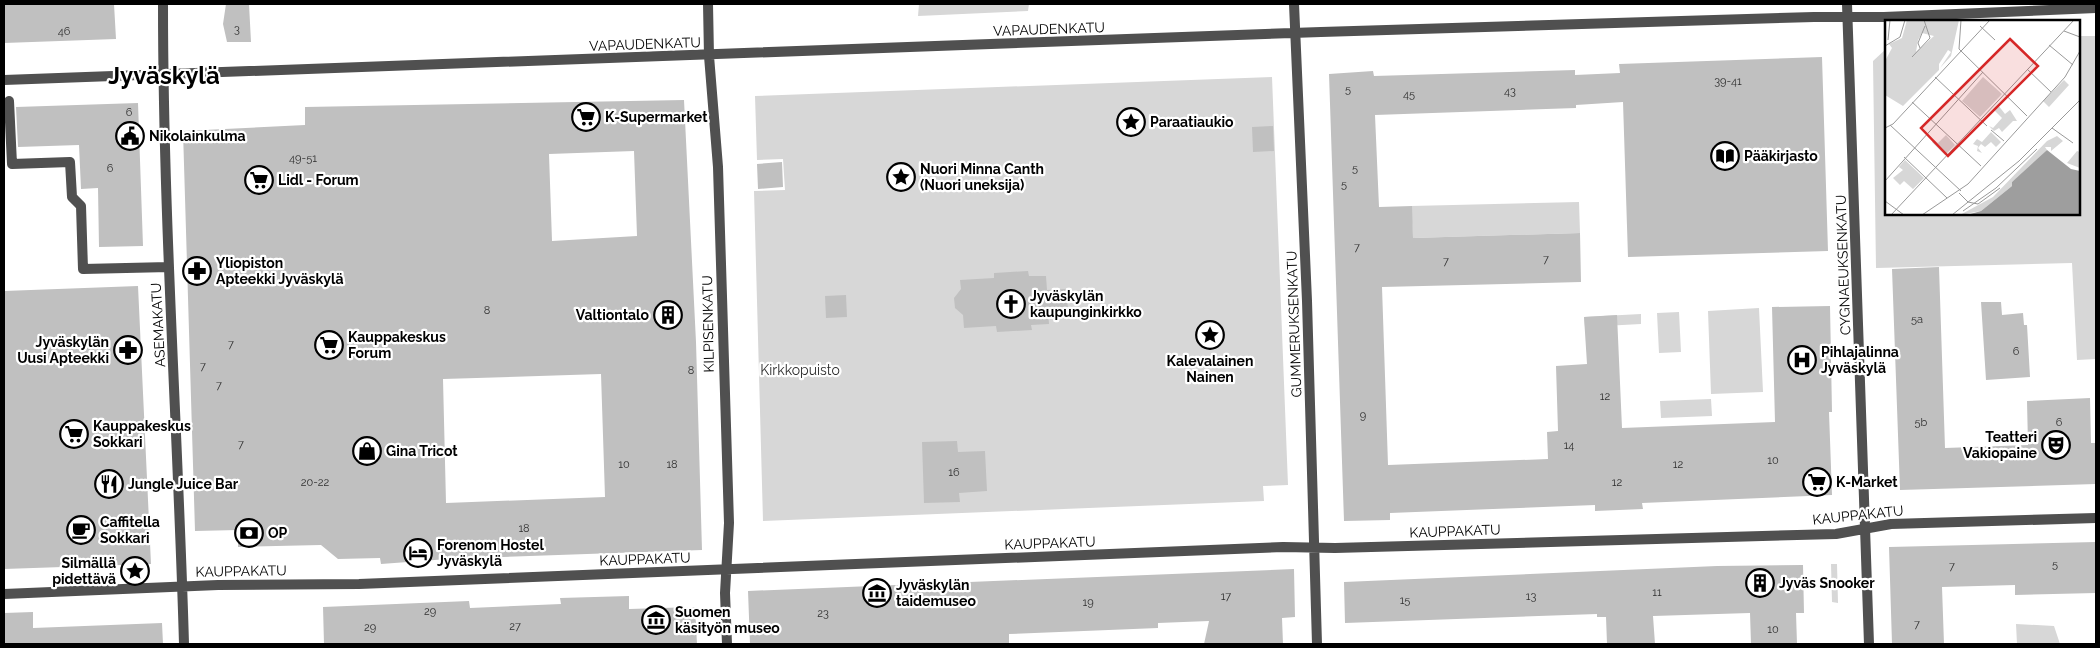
<svg xmlns="http://www.w3.org/2000/svg" width="2100" height="648" viewBox="0 0 2100 648" font-family="Raleway,sans-serif">
  <style>
    .green { fill: #d7d7d7 }
    .building { fill: #c0c0c0; fill-rule: evenodd }
    .lines { fill: none; stroke-linecap: round; stroke-linejoin: round }
    .street { stroke: #505050; stroke-width: 10 }
    .labels { text-anchor: middle; stroke-width: 4.5; stroke-linejoin: round; paint-order: stroke }
    .number-label { font-size: 11px; fill: #303030 }
    .street-label { font-size: 14px; fill: #000; stroke: #fff }
    .poi-label { font-size: 14px; font-weight: bold; fill: #000; stroke: #fff; text-anchor: start }
    .park-label { font-size: 14px; fill: #2e2e2e; stroke: #fff }
    .town-label { font-size: 24px; font-weight: bold; fill: #000; stroke: #fff }
    .inset-road { fill: none; stroke: #999; stroke-width: 1 }
    .view { fill: #d62828; fill-opacity: 0.15; stroke: #d62828; stroke-width: 2.5 }
    .inset-edge { fill: none; stroke: #000; stroke-width: 2.5 }
  </style>
  <rect width="100%" height="100%" fill="#fff"/>
  <path class="green" d="M919,4H1029L1028,11L918,16Z
    M2079,36H2096V359L2077,360L2072,263L1876,268L1873,61L1886,49V214H2079Z
    M1272,77L1288,485L1263,486L1264,501L763,521L754,191L785,190L783,159L757,160L755,96Z
    M1579,202L1580,233L1413,238L1411,206Z
    M1759,308L1763,392L1711,394L1708,311Z
    M1679,312L1681,352L1659,353L1657,313Z
    M1641,314V324L1585,327L1584,317Z
    M1711,399L1712,416L1661,418L1660,401Z
    M1831,564H1837L1838,603L1832,602Z
    M2016,624L2054,626L2060,644H2017Z"/>
  <path class="building" d="M4,4H114L116,39L4,43Z
    M226,4H249L251,42H227L223,24Z
    M1822,57L1828,251L1628,257L1623,102L1576,105V108L1375,115L1379,207L1412,206L1413,238L1580,233L1581,282L1382,287L1388,465L1548,459L1547,432L1558,431L1556,366L1587,364L1584,317L1617,315L1622,428L1775,422L1772,307L1830,306L1832,412H1829L1832,495L1642,503L1643,509L1595,511V505L1390,513V520L1344,521L1329,74L1373,71L1374,76L1575,70V75L1620,73L1619,64Z
    M684,100L696,342L702,550L448,559L381,564L380,558L338,559L321,545L238,547V530L195,531L183,131L305,125V107ZM634,151L637,236L552,241L549,154ZM601,374L605,497L446,503L443,379Z
    M138,103L143,246L99,247L98,188L81,189L79,145L18,147L16,107Z
    M1273,126L1274,151L1253,152L1252,127Z
    M782,162L783,187L758,189L757,164Z
    M1939,267L1945,448L2028,445L2027,401L2090,398L2091,443H2096V484L1900,490L1892,269Z
    M1028,271L1029,276H1046L1047,290L1066,289L1068,309L1048,310L1049,324L1031,325L1032,330L997,332L996,326L964,328L963,315L955,308L954,298L961,289L960,280L994,278V273Z
    M138,286L151,564L4,569V291Z
    M846,295L847,317L826,318L825,296Z
    M1981,302H2001L2002,315L2023,313L2024,325H2027L2030,377L1986,380Z
    M957,441L958,452L985,451L987,491L959,493L960,502L924,503L922,442Z
    M2096,542V593L2015,595V585L1942,587L1944,644H1892L1889,547Z
    M1803,565L1804,613H1796L1797,644H1751L1750,613L1653,616L1655,644H1607L1606,617H1597V614L1345,623L1344,582L1717,566Z
    M1294,569L1295,617L1282,618L1283,644H1204L1209,621L1158,623V628L1009,634V644H750L748,591Z
    M629,596V609L695,607L697,644H324L323,607L469,601L470,608L561,604L560,598Z
    M33,612V628L162,623L163,644H4V613Z"/>
  <g class="lines">
    <path class="street" d="M163,4C163,217 178,431 184,644
      M708,4L709,56L718,167L729,523L725,593L727,644
      M1294,4L1307,301L1317,644
      M1847,4L1869,644
      M4,80L1321,32L1814,17H1884L2096,8
      M9,101L12,164L70,162L72,197L81,206L83,269L169,267
      M4,594L218,585L359,584L1283,547L1335,548L1836,534L1891,524L2096,518"/>
  </g>
  <defs>
    <symbol id="supermarket-ring" viewBox="-11 -11 22 22"><circle r="9.5" fill="#fff" stroke="#000" stroke-width="1.5"/><path d="M-6-5.5h2.5l.6 2H6L4.5 2H-2.5L-4.4-4H-6ZM-1.5 3.2a1.3 1.3 0 1 0 .1 0ZM3 3.2a1.3 1.3 0 1 0 .1 0Z" fill="#000"/></symbol>
    <symbol id="sight-ring" viewBox="-11 -11 22 22"><circle r="9.5" fill="#fff" stroke="#000" stroke-width="1.5"/><path d="M0-6L1.8-2.2L6-1.7L2.9 1.2L3.7 5.4L0 3.3L-3.7 5.4L-2.9 1.2L-6-1.7L-1.8-2.2Z" fill="#000"/></symbol>
    <symbol id="civic-ring" viewBox="-11 -11 22 22"><circle r="9.5" fill="#fff" stroke="#000" stroke-width="1.5"/><path d="M-.6-6.5H3V-4.5H.6V-3L4-1V1h2V6H-6V1h2V-1L-.6-3ZM-1.2 2.5V6h2.4V2.5Z" fill="#000"/></symbol>
    <symbol id="library-ring" viewBox="-11 -11 22 22"><circle r="9.5" fill="#fff" stroke="#000" stroke-width="1.5"/><path d="M-6-4Q-3-5.5-.7-3.5V5Q-3 3-6 4ZM6-4Q3-5.5 .7-3.5V5Q3 3 6 4Z" fill="#000"/></symbol>
    <symbol id="pharmacy-ring" viewBox="-11 -11 22 22"><circle r="9.5" fill="#fff" stroke="#000" stroke-width="1.5"/><path d="M-2-6h4v4h4v4h-4v4h-4v-4h-4v-4h4Z" fill="#000"/></symbol>
    <symbol id="church-ring" viewBox="-11 -11 22 22"><circle r="9.5" fill="#fff" stroke="#000" stroke-width="1.5"/><path d="M-1.2-6h2.4v3.5h3.3v2.4h-3.3V6h-2.4V-.1h-3.3v-2.4h3.3Z" fill="#000"/></symbol>
    <symbol id="building-ring" viewBox="-11 -11 22 22"><circle r="9.5" fill="#fff" stroke="#000" stroke-width="1.5"/><path d="M-4-6H4V6H1V3H-1V6H-4ZM-2.5-4.3h1.7v1.8h-1.7ZM.8-4.3h1.7v1.8H.8ZM-2.5-1h1.7V.8h-1.7ZM.8-1h1.7V.8H.8Z" fill="#000"/></symbol>
    <symbol id="hospital-ring" viewBox="-11 -11 22 22"><circle r="9.5" fill="#fff" stroke="#000" stroke-width="1.5"/><path d="M-5-5h3v3.5h4V-5h3V5h-3V1.5h-4V5h-3Z" fill="#000"/></symbol>
    <symbol id="theatre-ring" viewBox="-11 -11 22 22"><circle r="9.5" fill="#fff" stroke="#000" stroke-width="1.5"/><path d="M-5-5.5Q0-4 5-5.5V0Q5 5 0 6Q-5 5-5 0ZM-3.3-2.5H-1v1.5H-3.3ZM1-2.5H3.3v1.5H1ZM-2.8 1Q0 5.5 2.8 1Z" fill="#000"/></symbol>
    <symbol id="shop-ring" viewBox="-11 -11 22 22"><circle r="9.5" fill="#fff" stroke="#000" stroke-width="1.5"/><path d="M-5-2.5h2.3a2.7 3.5 0 0 1 5.4 0H5L5.5 6h-11ZM-1.5-2.5h3a1.5 2.3 0 0 0-3 0Z" fill="#000"/></symbol>
    <symbol id="restaurant-ring" viewBox="-11 -11 22 22"><circle r="9.5" fill="#fff" stroke="#000" stroke-width="1.5"/><path d="M-5-6h1v4h1v-4h1v4h1v-4h1v5L-1.5 .5V6h-2V.5L-5-1ZM5-6V6H3V1.5H1.5Q1.5-4 5-6Z" fill="#000"/></symbol>
    <symbol id="cafe-ring" viewBox="-11 -11 22 22"><circle r="9.5" fill="#fff" stroke="#000" stroke-width="1.5"/><path d="M-5.5-4.5H6V0H3Q3 3.5 0 3.5H-2.5Q-5.5 3.5-5.5 0ZM3-3.2v2h1.7v-2ZM-6 4.5H4V6H-6Z" fill="#000"/></symbol>
    <symbol id="bank-ring" viewBox="-11 -11 22 22"><circle r="9.5" fill="#fff" stroke="#000" stroke-width="1.5"/><path d="M-6-4H6V4H-6ZM0-2.3a2.3 2.3 0 1 0 0 4.6a2.3 2.3 0 1 0 0-4.6Z" fill="#000"/></symbol>
    <symbol id="hotel-ring" viewBox="-11 -11 22 22"><circle r="9.5" fill="#fff" stroke="#000" stroke-width="1.5"/><path d="M-6-4.5h1.5V1H6V5H4.5V3h-9V5H-6ZM-4 0a1.8 1.8 0 1 1 3.6 0ZM.5 0V-2.5h3Q6-2.5 6 0Z" fill="#000"/></symbol>
    <symbol id="museum-ring" viewBox="-11 -11 22 22"><circle r="9.5" fill="#fff" stroke="#000" stroke-width="1.5"/><path d="M0-6L6-3V-2H-6V-3ZM-5-1h2V3h-2ZM-1-1h2V3h-2ZM3-1h2V3H3ZM-6 4H6V6H-6Z" fill="#000"/></symbol>
  </defs>
  <g fill-rule="evenodd">
    <use href="#supermarket-ring" x="570" y="101" width="32" height="32"/>
    <use href="#sight-ring" x="1115" y="106" width="32" height="32"/>
    <use href="#civic-ring" x="114" y="120" width="32" height="32"/>
    <use href="#library-ring" x="1709" y="140" width="32" height="32"/>
    <use href="#sight-ring" x="885" y="161" width="32" height="32"/>
    <use href="#supermarket-ring" x="243" y="164" width="32" height="32"/>
    <use href="#pharmacy-ring" x="181" y="255" width="32" height="32"/>
    <use href="#church-ring" x="995" y="288" width="32" height="32"/>
    <use href="#building-ring" x="652" y="299" width="32" height="32"/>
    <use href="#sight-ring" x="1194" y="319" width="32" height="32"/>
    <use href="#supermarket-ring" x="313" y="329" width="32" height="32"/>
    <use href="#pharmacy-ring" x="112" y="334" width="32" height="32"/>
    <use href="#hospital-ring" x="1786" y="344" width="32" height="32"/>
    <use href="#supermarket-ring" x="58" y="418" width="32" height="32"/>
    <use href="#theatre-ring" x="2040" y="429" width="32" height="32"/>
    <use href="#shop-ring" x="351" y="435" width="32" height="32"/>
    <use href="#supermarket-ring" x="1801" y="466" width="32" height="32"/>
    <use href="#restaurant-ring" x="93" y="468" width="32" height="32"/>
    <use href="#cafe-ring" x="65" y="514" width="32" height="32"/>
    <use href="#bank-ring" x="233" y="517" width="32" height="32"/>
    <use href="#hotel-ring" x="402" y="537" width="32" height="32"/>
    <use href="#sight-ring" x="119" y="555" width="32" height="32"/>
    <use href="#building-ring" x="1744" y="567" width="32" height="32"/>
    <use href="#museum-ring" x="861" y="577" width="32" height="32"/>
    <use href="#museum-ring" x="640" y="604" width="32" height="32"/>
  </g>
  <g class="labels">
    <g class="number-label">
      <text x="237" y="33">3</text>
      <text x="64" y="35">46</text>
      <text x="1728" y="85">39-41</text>
      <text x="1348" y="93">5</text>
      <text x="1510" y="95">43</text>
      <text x="1409" y="98">45</text>
      <text x="129" y="116">6</text>
      <text x="303" y="162">49-51</text>
      <text x="110" y="172">6</text>
      <text x="1355" y="172">5</text>
      <text x="1344" y="188">5</text>
      <text x="1357" y="251">7</text>
      <text x="1546" y="263">7</text>
      <text x="1446" y="265">7</text>
      <text x="487" y="314">8</text>
      <text x="1917" y="323">5a</text>
      <text x="231" y="348">7</text>
      <text x="2016" y="355">6</text>
      <text x="203" y="370">7</text>
      <text x="691" y="374">8</text>
      <text x="219" y="389">7</text>
      <text x="1605" y="400">12</text>
      <text x="1363" y="419">9</text>
      <text x="1921" y="426">5b</text>
      <text x="2059" y="426">6</text>
      <text x="241" y="448">7</text>
      <text x="1569" y="449">14</text>
      <text x="1773" y="464">10</text>
      <text x="624" y="468">10</text>
      <text x="672" y="468">18</text>
      <text x="1678" y="468">12</text>
      <text x="954" y="476">16</text>
      <text x="315" y="486">20-22</text>
      <text x="1617" y="486">12</text>
      <text x="524" y="532">18</text>
      <text x="2055" y="568">5</text>
      <text x="1952" y="570">7</text>
      <text x="1657" y="596">11</text>
      <text x="1226" y="600">17</text>
      <text x="1531" y="600">13</text>
      <text x="1405" y="604">15</text>
      <text x="1088" y="606">19</text>
      <text x="430" y="615">29</text>
      <text x="823" y="617">23</text>
      <text x="1917" y="628">7</text>
      <text x="515" y="630">27</text>
      <text x="370" y="631">29</text>
      <text x="1773" y="633">10</text>
    </g>
    <g class="street-label">
      <text transform="translate(1049 29) rotate(-2)" y="5">VAPAUDENKATU</text>
      <text transform="translate(645 44) rotate(-2)" y="5">VAPAUDENKATU</text>
      <text transform="translate(1843 265) rotate(-92)" y="5">CYGNAEUKSENKATU</text>
      <text transform="translate(708 324) rotate(-91)" y="5">KILPISENKATU</text>
      <text transform="translate(1294 324) rotate(-92)" y="5">GUMMERUKSENKATU</text>
      <text transform="translate(158 325) rotate(-93)" y="5">ASEMAKATU</text>
      <text transform="translate(1858 515) rotate(-6)" y="5">KAUPPAKATU</text>
      <text transform="translate(1455 531) rotate(-2)" y="5">KAUPPAKATU</text>
      <text transform="translate(1050 543) rotate(-2)" y="5">KAUPPAKATU</text>
      <text transform="translate(645 559) rotate(-2)" y="5">KAUPPAKATU</text>
      <text transform="translate(241 571) rotate(-1)" y="5">KAUPPAKATU</text>
    </g>
    <g class="poi-label">
      <text x="605" y="122">K-Supermarket</text>
      <text x="1150" y="127">Paraatiaukio</text>
      <text x="149" y="141">Nikolainkulma</text>
      <text x="1744" y="161">Pääkirjasto</text>
      <text x="920" y="174">Nuori Minna Canth<tspan x="920" dy="16">(Nuori uneksija)</tspan></text>
      <text x="278" y="185">Lidl - Forum</text>
      <text x="216" y="268">Yliopiston<tspan x="216" dy="16">Apteekki Jyväskylä</tspan></text>
      <text x="1030" y="301">Jyväskylän<tspan x="1030" dy="16">kaupunginkirkko</tspan></text>
      <text x="649" y="320" text-anchor="end">Valtiontalo</text>
      <text x="348" y="342">Kauppakeskus<tspan x="348" dy="16">Forum</tspan></text>
      <text x="109" y="347" text-anchor="end">Jyväskylän<tspan x="109" dy="16">Uusi Apteekki</tspan></text>
      <text x="1821" y="357">Pihlajalinna<tspan x="1821" dy="16">Jyväskylä</tspan></text>
      <text x="1210" y="366" text-anchor="middle">Kalevalainen<tspan x="1210" dy="16">Nainen</tspan></text>
      <text x="93" y="431">Kauppakeskus<tspan x="93" dy="16">Sokkari</tspan></text>
      <text x="2037" y="442" text-anchor="end">Teatteri<tspan x="2037" dy="16">Vakiopaine</tspan></text>
      <text x="386" y="456">Gina Tricot</text>
      <text x="1836" y="487">K-Market</text>
      <text x="128" y="489">Jungle Juice Bar</text>
      <text x="100" y="527">Caffitella<tspan x="100" dy="16">Sokkari</tspan></text>
      <text x="268" y="538">OP</text>
      <text x="437" y="550">Forenom Hostel<tspan x="437" dy="16">Jyväskylä</tspan></text>
      <text x="116" y="568" text-anchor="end">Silmällä<tspan x="116" dy="16">pidettävä</tspan></text>
      <text x="1779" y="588">Jyväs Snooker</text>
      <text x="896" y="590">Jyväskylän<tspan x="896" dy="16">taidemuseo</tspan></text>
      <text x="675" y="617">Suomen<tspan x="675" dy="16">käsityön museo</tspan></text>
    </g>
    <g class="park-label">
      <text x="800" y="375">Kirkkopuisto</text>
    </g>
    <g class="town-label">
      <text x="164" y="84">Jyväskylä</text>
    </g>
  </g>
  <g transform="translate(1885 20)">
    <rect width="195" height="195" fill="#fff"/>
    <path d="M22,0H74L66,36L55,48L66,32L63,30L54,44V50L18,86L0,75V41L7,28L4,24L17,18ZM37,13L49,16L31,32L33,20ZM98,57L117,74L95,97L77,81ZM179,60L184,65L164,87L158,81ZM113,85L120,94L125,90L132,101H128L117,112L114,108L109,111L104,106L108,108L117,98L109,90ZM106,112L116,122L111,127L106,122L100,127L96,124L93,128L97,133L92,131L93,126L88,124L92,119L97,122ZM61,115L70,125L60,135L47,122L49,120L53,123ZM172,116L178,121L166,131V127H160L162,130L146,147L127,162V166L96,191L75,195L108,177L162,121ZM192,131L195,132V148L182,143ZM20,140L39,158L28,169L19,161L15,165L8,158L18,150L14,147Z" fill="#d7d7d7" fill-rule="evenodd"/>
    <path d="M162,130L186,149L195,151V195H82L96,191L127,166V162Z" fill="#9e9e9e"/>
    <path class="inset-road" d="M76,0L74,29L142,96M95,6L110,20M179,11L195,17M3,20L5,0M164,25L188,45M0,26L15,17L20,0M35,28L33,23L40,6M27,37L45,18L39,0M142,49L166,72M50,57L102,106M27,82L96,146M5,105L76,171M0,108L8,104L105,0M167,108L188,123M106,110L119,121M19,137L62,178M0,161L98,52M74,173L83,182L93,184L115,168M0,181L19,195M78,191L111,168L152,129M6,195L189,0M37,195L83,164L180,57L195,31M67,195L134,141L195,80"/>
    <path class="view" d="M125,19L153,46L63,136L36,108Z"/>
    <rect width="195" height="195" class="inset-edge"/>
  </g>
  <rect width="2100" height="648" fill="none" stroke="#000000" stroke-width="10"/>
</svg>
